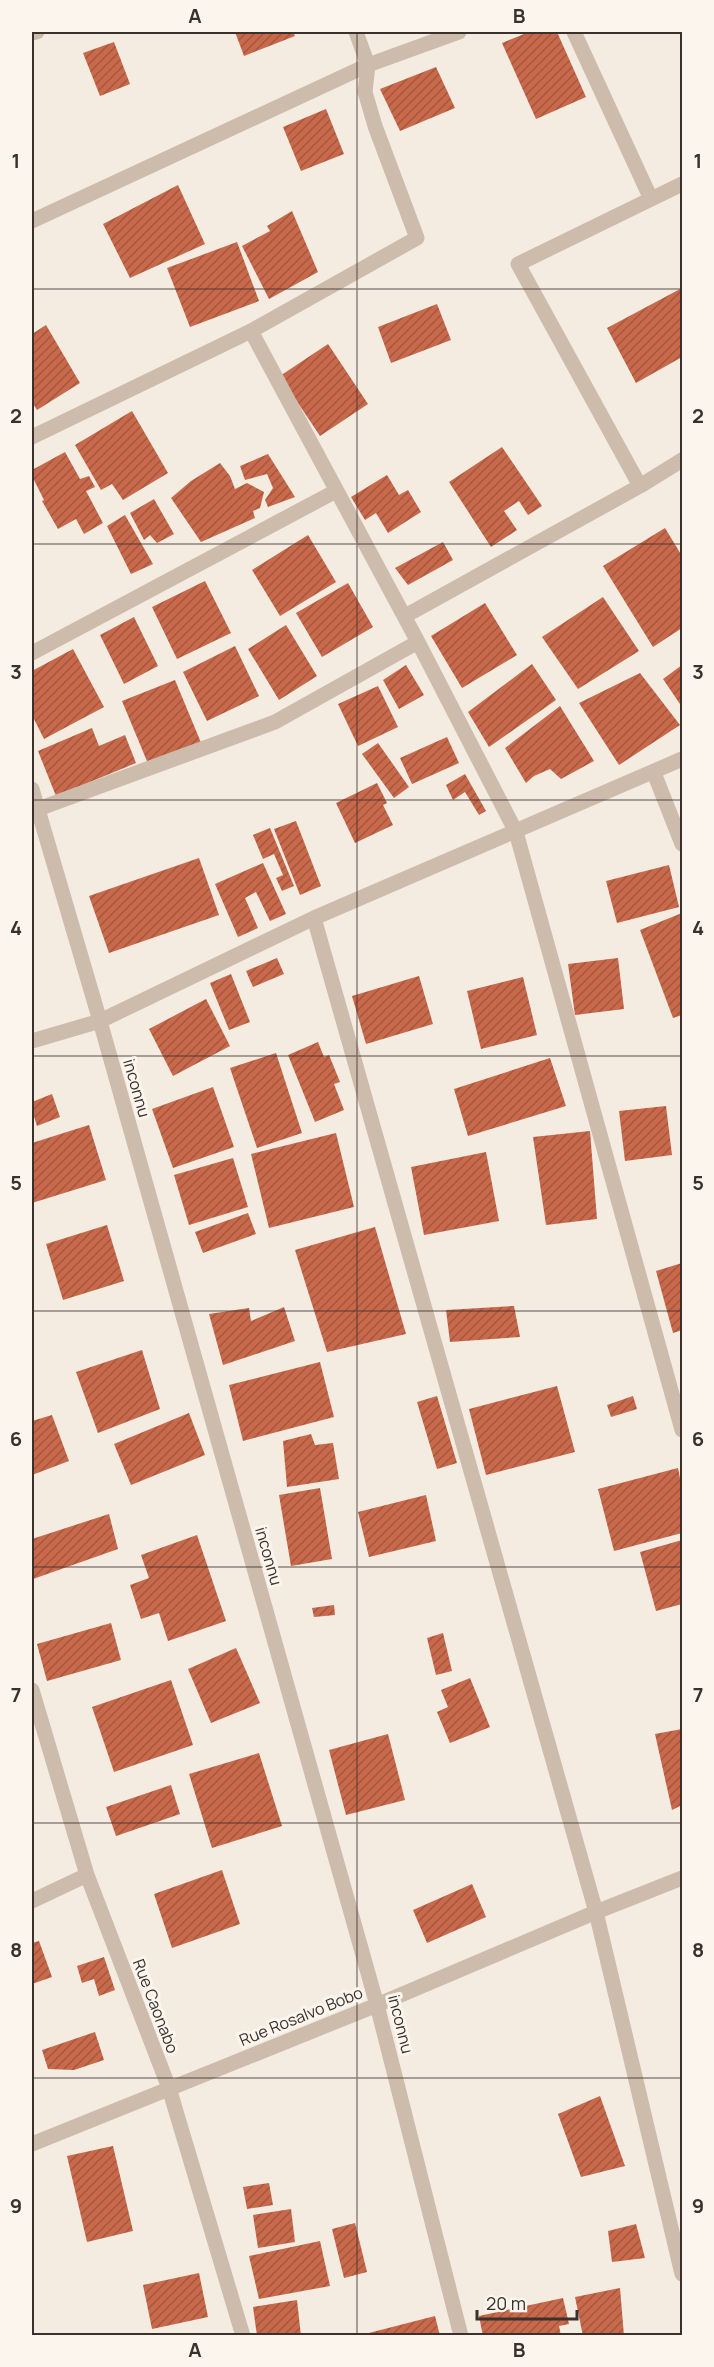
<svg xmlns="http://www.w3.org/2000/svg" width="714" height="2367" viewBox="0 0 714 2367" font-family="Manrope,sans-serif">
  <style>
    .building { fill: url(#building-hatch) }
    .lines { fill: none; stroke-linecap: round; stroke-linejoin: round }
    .minor { stroke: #cdbbac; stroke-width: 15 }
    .grid { fill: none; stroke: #3b302b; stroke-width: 1.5; stroke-opacity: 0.55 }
    .labels { text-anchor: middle; stroke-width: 6; stroke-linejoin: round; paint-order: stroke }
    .street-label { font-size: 16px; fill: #3b302b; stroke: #fbf5ee }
    .neatline { fill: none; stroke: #3b302b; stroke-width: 2 }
    .grid-label { font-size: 20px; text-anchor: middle; font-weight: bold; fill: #3b302b }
  </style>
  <defs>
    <pattern id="building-hatch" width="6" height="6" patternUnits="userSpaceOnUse" patternTransform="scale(1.5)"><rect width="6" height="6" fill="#c8694b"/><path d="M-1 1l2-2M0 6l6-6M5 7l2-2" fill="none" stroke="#a4573f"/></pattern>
  </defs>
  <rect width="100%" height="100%" fill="#f4ebe1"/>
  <path class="building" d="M235,32H293L295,36L244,56Z
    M529,32H557L586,97L536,119L502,43Z
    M114,42L130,84L100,96L83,53Z
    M436,67L455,108L400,131L380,89Z
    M326,109L344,154L301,171L283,127Z
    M178,185L205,244L130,278L103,224Z
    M292,211L318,272L269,299L242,246L270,231L267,226Z
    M237,242L259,301L190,327L167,268Z
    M682,288V357L636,383L607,328Z
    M437,304L451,340L391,363L378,327Z
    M46,325L80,383L37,410L32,402V334Z
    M328,344L368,404L320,436L280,376Z
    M132,411L168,473L123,500L112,484L101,490L75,445Z
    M502,447L542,506L528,515L519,501L504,511L517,530L491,547L449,482Z
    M65,452L80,479L89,476L95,487L86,491L103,523L84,534L76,519L58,529L42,501L44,500L32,476V470Z
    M268,454L295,497L268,507L265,500L273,488L267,474L245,480L240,466Z
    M220,463L230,476L235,489L247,483L264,492L260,508L253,511L255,518L201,542L171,498L191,481Z
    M387,475L399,495L408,490L421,512L388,533L376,513L365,520L351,497Z
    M154,499L174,534L157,543L150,535L144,540L130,513Z
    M125,515L153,564L131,574L107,526Z
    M665,528L682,556V628L653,647L603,566Z
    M308,535L336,582L280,616L252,570Z
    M443,542L453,560L408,585L395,568Z
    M205,581L231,633L177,659L152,607Z
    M348,583L373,627L322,657L296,613Z
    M603,597L639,651L578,689L542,637Z
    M485,603L517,655L462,688L431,636Z
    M134,617L158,666L124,684L100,635Z
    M286,625L317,676L279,700L248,649Z
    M235,646L259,696L207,721L183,672Z
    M73,649L104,707L44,739L32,715V671Z
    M532,664L556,700L489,747L468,712Z
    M406,665L424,695L399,709L383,680Z
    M682,665V707L663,679Z
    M640,673L680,725L619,765L579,703Z
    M175,680L202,745L149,766L122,701Z
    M378,686L398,727L358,746L338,704Z
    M560,706L594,761L561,779L550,769L534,776L526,783L505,748Z
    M92,728L99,746L125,735L136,763L56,796L38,751Z
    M447,737L459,763L412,784L400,758Z
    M378,743L409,787L394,798L362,754Z
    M465,774L486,811L479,815L465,792L453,800L446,785Z
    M377,783L387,803L383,805L393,825L355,843L336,803Z
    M296,821L321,886L300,895L274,829Z
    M270,828L294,886L282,891L276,878L283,875L274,854L263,859L253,835Z
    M199,858L219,915L109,953L89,896Z
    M263,863L286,914L270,921L256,892L245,898L258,928L238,937L215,884Z
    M669,865L679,907L617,923L606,881Z
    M682,913V1015L673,1018L640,930Z
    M277,958L284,974L253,987L246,971Z
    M618,958L624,1009L575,1015L568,964Z
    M231,974L250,1022L229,1030L210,983Z
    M419,976L433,1024L366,1044L352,996Z
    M523,977L537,1035L481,1049L467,991Z
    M206,999L230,1046L173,1076L149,1029Z
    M318,1042L324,1057L329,1055L340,1082L334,1084L344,1110L315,1122L288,1055Z
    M276,1053L302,1133L257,1148L230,1068Z
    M550,1058L566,1106L468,1136L454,1089Z
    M213,1087L234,1147L173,1168L152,1109Z
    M52,1094L60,1117L37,1126L32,1110V1102Z
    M666,1106L672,1155L625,1161L619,1111Z
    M89,1125L106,1180L32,1203V1143Z
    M590,1131L597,1219L546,1225L533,1137Z
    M336,1133L354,1207L269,1228L251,1154Z
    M486,1152L499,1221L424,1235L411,1167Z
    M233,1158L248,1207L189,1225L174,1175Z
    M248,1213L256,1234L203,1253L195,1232Z
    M107,1225L124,1281L63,1300L46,1244Z
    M375,1227L406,1334L327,1352L295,1250Z
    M682,1263V1330L673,1333L656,1271Z
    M514,1306L520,1337L450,1342L446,1310Z
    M284,1307L295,1341L223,1365L209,1314L249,1308L251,1321Z
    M142,1350L160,1409L98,1433L76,1372Z
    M320,1362L334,1417L243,1441L229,1385Z
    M557,1386L575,1452L486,1475L469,1409Z
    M437,1396L457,1463L437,1469L417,1402Z
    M633,1396L637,1409L611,1417L607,1405Z
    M189,1413L205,1455L131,1485L114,1444Z
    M52,1415L69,1461L32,1475V1421Z
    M311,1434L315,1445L333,1443L339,1479L287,1487L283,1441Z
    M678,1468L682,1488V1533L614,1551L598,1489Z
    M320,1488L332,1559L291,1566L279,1495Z
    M426,1495L436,1541L369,1557L358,1512Z
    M109,1514L118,1549L33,1579L32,1539Z
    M197,1535L226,1621L168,1641L159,1613L141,1619L130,1585L149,1578L141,1555Z
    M682,1540V1604L656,1611L640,1552Z
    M334,1605L335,1615L314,1617L312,1608Z
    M111,1623L121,1660L47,1681L37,1644Z
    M443,1633L452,1671L436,1675L427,1638Z
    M236,1648L260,1703L211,1723L188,1669Z
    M470,1678L490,1727L450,1743L437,1712L448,1707L441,1690Z
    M171,1680L193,1745L114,1772L92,1707Z
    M682,1729V1805L672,1810L655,1734Z
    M388,1734L405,1800L346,1815L329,1750Z
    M259,1753L282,1826L212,1848L189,1774Z
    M171,1785L180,1814L116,1836L106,1807Z
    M222,1870L240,1924L172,1948L154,1894Z
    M472,1884L486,1917L427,1943L413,1910Z
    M39,1941L52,1977L32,1984V1943Z
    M104,1957L115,1990L99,1996L94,1979L82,1983L77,1966Z
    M95,2032L104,2060L74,2070L48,2069L42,2050Z
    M600,2096L625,2166L581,2177L558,2114Z
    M113,2146L133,2231L87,2242L67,2156Z
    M269,2183L273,2205L247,2209L243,2187Z
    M291,2209L295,2242L258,2248L253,2215Z
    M355,2223L367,2272L344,2278L332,2229Z
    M636,2224L645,2258L612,2262L608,2231Z
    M320,2241L330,2286L259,2299L249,2256Z
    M199,2273L208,2317L152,2329L143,2285Z
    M620,2288L624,2336H583L575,2297Z
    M563,2298L569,2324L559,2326L561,2336H483L479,2316Z
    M297,2300L301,2336H257L253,2307Z
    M435,2316L440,2336H361V2335Z"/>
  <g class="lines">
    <path class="minor" d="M574,32L651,199
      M32,33L37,32
      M32,221L368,65L459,32
      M251,331L418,642L516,832L682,1430
      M32,437L251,331L417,238L375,126L365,92L368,65L356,32
      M640,486L518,264L682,184
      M405,616L640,486L682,460
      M32,653L336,491
      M654,773L682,844
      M32,789L100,1021L377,2005L461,2336
      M38,809L275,722L418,642
      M314,918L596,1912L682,2274
      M32,1041L100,1021L314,918L682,759
      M32,1690L87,1875L169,2088L243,2336
      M32,1901L87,1875
      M32,2144L377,2005L596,1912L682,1878"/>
  </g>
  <path class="grid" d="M357,32V2336M32,289H682M32,544H682M32,800H682M32,1056H682M32,1311H682M32,1567H682M32,1823H682M32,2078H682"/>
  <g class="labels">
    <g class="street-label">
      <text transform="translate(137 1088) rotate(74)" y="6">inconnu</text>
      <text transform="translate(269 1556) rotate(74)" y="6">inconnu</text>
      <text transform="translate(156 2006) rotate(69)" y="6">Rue Caonabo</text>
      <text transform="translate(301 2016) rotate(-22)" y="6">Rue Rosalvo Bobo</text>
      <text transform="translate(401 2024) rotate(76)" y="6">inconnu</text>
    </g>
  </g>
  <rect width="714" height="2367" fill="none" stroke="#fbf5ee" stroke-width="66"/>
  <path d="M477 2310v9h100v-9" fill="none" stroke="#3b302b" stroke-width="3"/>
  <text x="486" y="2310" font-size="18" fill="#3b302b" stroke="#fbf5ee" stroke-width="4.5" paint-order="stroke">20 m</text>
  <rect x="33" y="33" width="648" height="2301" class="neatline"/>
  <g class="grid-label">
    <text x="195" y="23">A</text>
    <text x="519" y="23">B</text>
    <text x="16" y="168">1</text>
    <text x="698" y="168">1</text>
    <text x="16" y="423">2</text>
    <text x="698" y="423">2</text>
    <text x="16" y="679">3</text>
    <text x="698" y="679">3</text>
    <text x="16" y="935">4</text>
    <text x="698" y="935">4</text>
    <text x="16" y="1190">5</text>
    <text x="698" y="1190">5</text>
    <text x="16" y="1446">6</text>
    <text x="698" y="1446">6</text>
    <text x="16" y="1702">7</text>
    <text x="698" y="1702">7</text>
    <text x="16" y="1957">8</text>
    <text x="698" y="1957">8</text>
    <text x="16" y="2213">9</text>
    <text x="698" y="2213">9</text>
    <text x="195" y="2357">A</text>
    <text x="519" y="2357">B</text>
  </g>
</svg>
